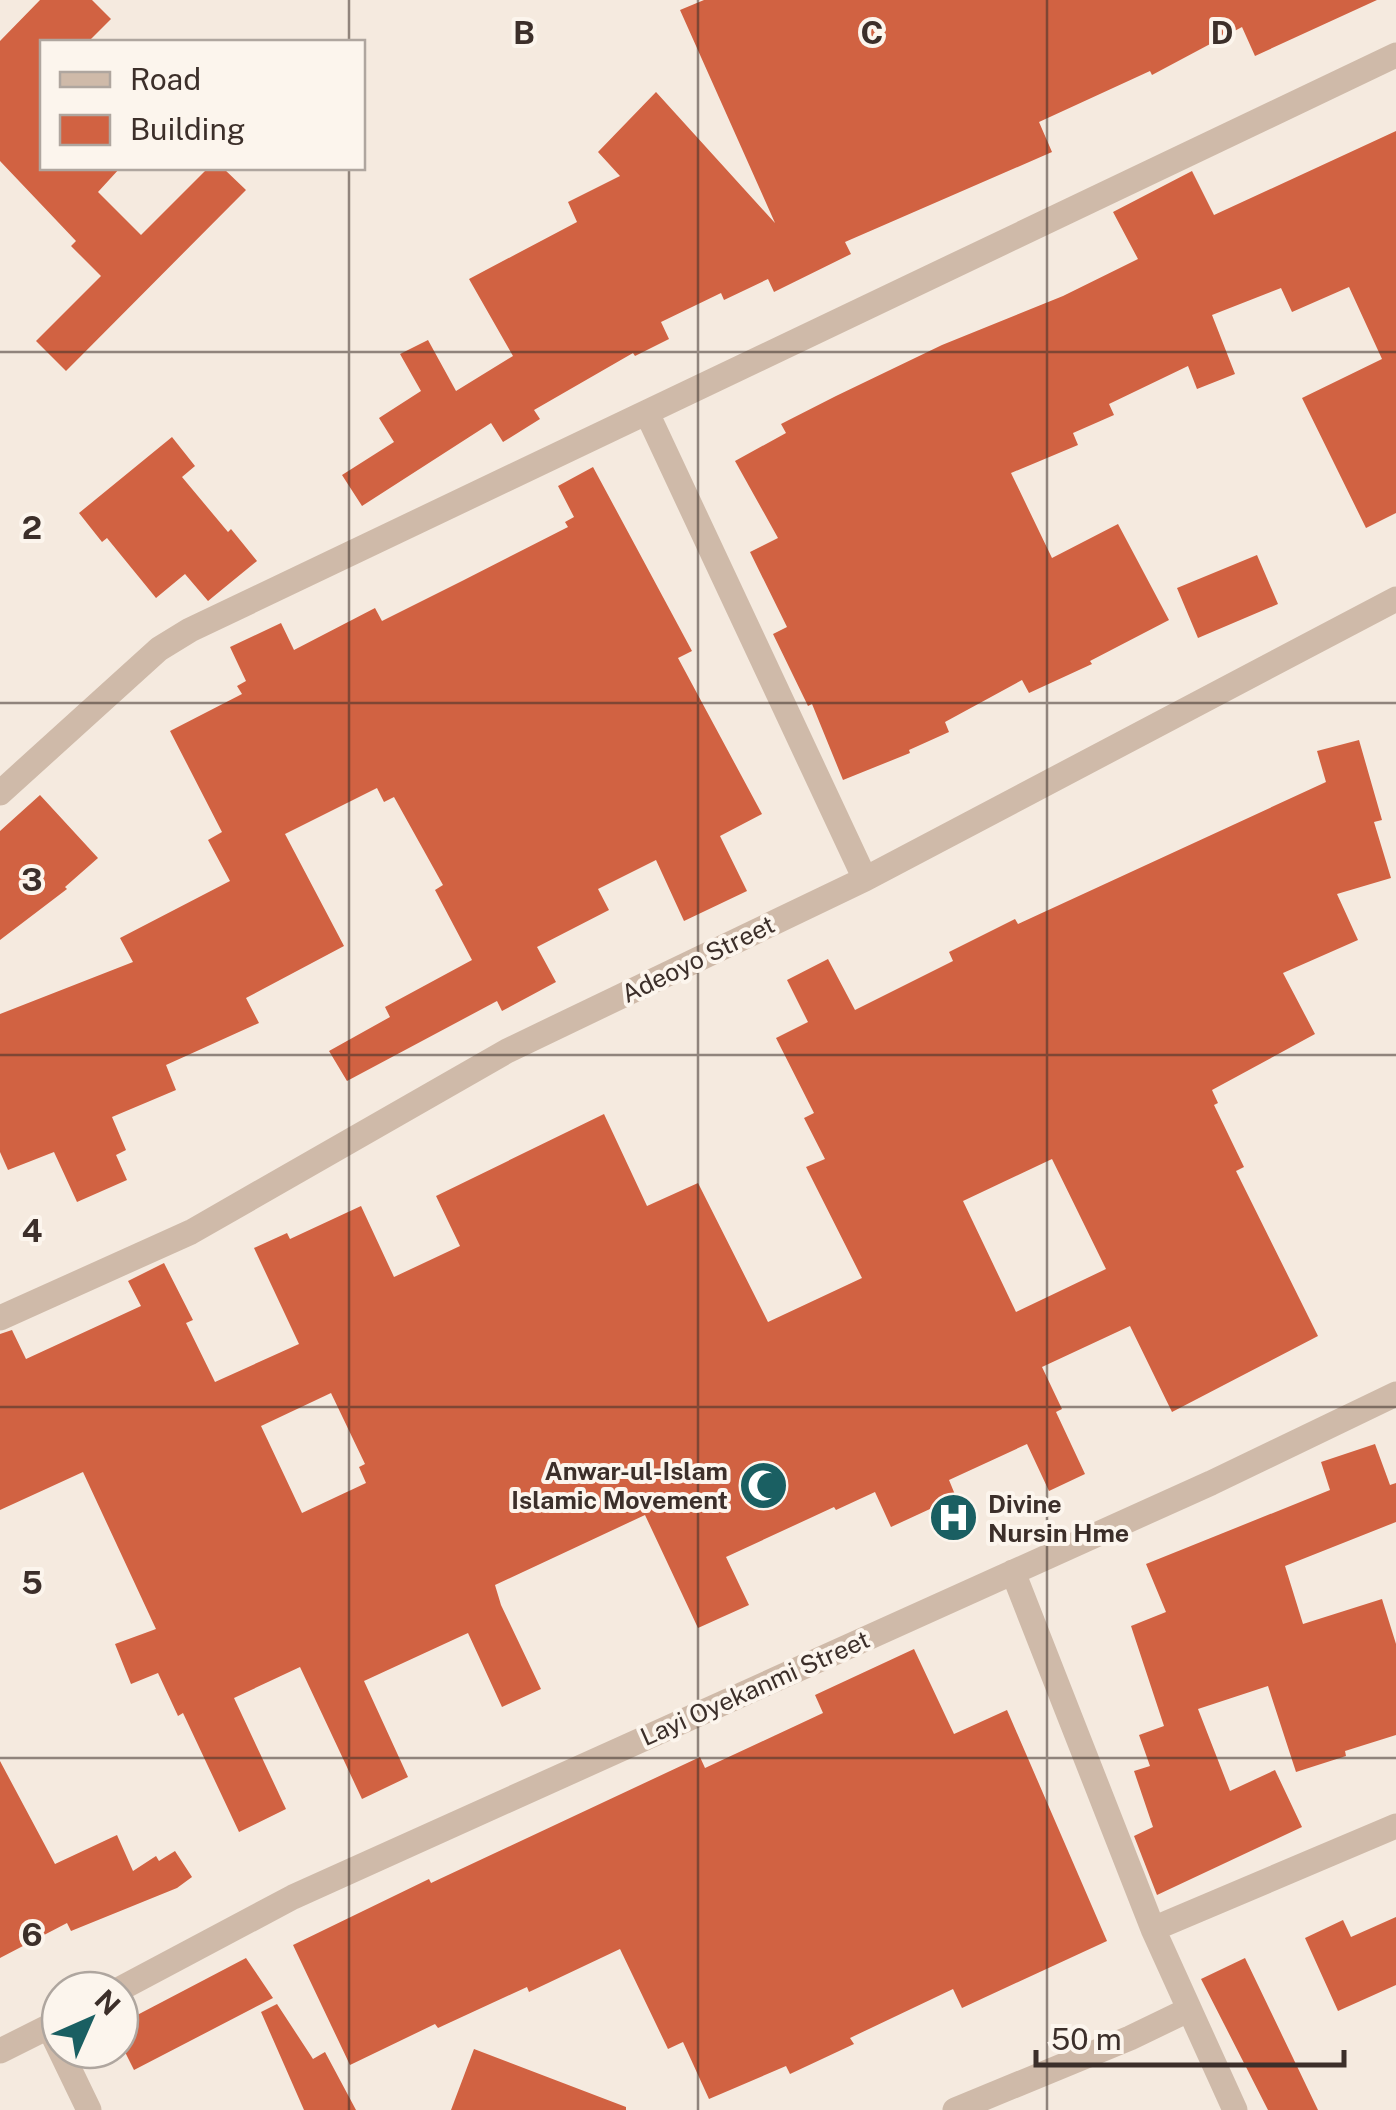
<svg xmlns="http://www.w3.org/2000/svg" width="1396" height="2110" viewBox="0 0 1396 2110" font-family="'Public Sans',sans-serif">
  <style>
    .building { fill: #d16242; fill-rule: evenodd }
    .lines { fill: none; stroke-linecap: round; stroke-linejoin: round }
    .minor { stroke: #cfbaa9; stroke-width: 25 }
    .grid { fill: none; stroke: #3c2f2a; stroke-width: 2.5; stroke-opacity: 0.55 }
    .labels { text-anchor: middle; stroke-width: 8; stroke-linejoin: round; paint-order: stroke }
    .street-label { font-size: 25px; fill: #3c2f2a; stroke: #fcf5ed }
    .poi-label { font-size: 25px; font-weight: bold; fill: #3c2f2a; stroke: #fcf5ed; text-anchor: end }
    .grid-label { font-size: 32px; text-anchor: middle; font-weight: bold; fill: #3c2f2a; stroke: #fcf5ed; stroke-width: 8; stroke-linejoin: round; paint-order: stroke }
  </style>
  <rect width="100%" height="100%" fill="#f5eadf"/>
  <path class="building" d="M40,0H92L111,19L88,42H42V168H120L98,192L141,235L208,168H223L246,190L66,371L36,341L101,276L71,246L76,241L0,161V41Z
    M704,0H1377L1255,56L1242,27L1152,75L1150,71L1039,122L1052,152L845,242L851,254L774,292L768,279L724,300L721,293L661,322L669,339L635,356L633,353L534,410L540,419L503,442L491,423L362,506L342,475L394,442L379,418L421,391L400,354L428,340L456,391L513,356L469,279L577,222L568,202L620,176L598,152L656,92L775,223L680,10Z
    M1396,131V513L1366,528L1302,398L1382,359L1349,287L1292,312L1281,288L1212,315L1235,374L1197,389L1188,366L1109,404L1114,415L1073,433L1078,445L1011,473L1052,558L1118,524L1169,620L1090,661L1092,664L1029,693L1022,680L945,722L949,732L909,750L910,753L843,780L812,704L808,706L773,634L787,627L750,552L778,538L735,461L786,433L781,424L836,396L942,345L1063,296L1138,259L1113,212L1192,171L1214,215Z
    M172,437L195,466L182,477L228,532L231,529L257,561L208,601L185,574L156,598L107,538L102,542L79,513Z
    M593,467L692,651L678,658L762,814L720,836L747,891L684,921L656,860L598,889L609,910L537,947L556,982L502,1011L497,1001L347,1081L329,1051L390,1017L385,1007L472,960L435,890L443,885L394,797L384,802L377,788L285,834L344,946L246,998L259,1023L166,1065L176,1090L112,1117L126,1150L116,1155L127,1180L77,1202L54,1152L8,1170L0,1152V1014L133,962L120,938L230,881L208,840L222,832L170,731L242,694L237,686L246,681L230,647L281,623L294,650L375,608L382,621L462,581L568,527L565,522L574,517L558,486Z
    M1257,555L1278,604L1198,638L1177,588Z
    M1359,740L1382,820L1374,822L1391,878L1337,894L1358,940L1283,973L1315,1034L1212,1090L1218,1103L1214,1105L1244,1167L1236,1171L1318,1336L1172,1412L1130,1326L1042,1367L1062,1409L1056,1412L1085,1474L1049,1491L1027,1444L949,1480L956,1497L891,1527L875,1492L836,1510L834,1507L726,1557L749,1605L698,1628L645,1515L495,1585L501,1605L541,1689L502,1707L468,1633L364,1681L408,1777L362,1799L300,1667L234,1698L286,1809L239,1832L183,1713L178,1716L158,1673L131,1684L115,1644L156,1629L83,1472L0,1510V1334L12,1330L26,1359L141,1306L128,1281L164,1263L193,1320L186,1323L215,1382L299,1344L254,1248L287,1233L290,1239L361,1206L394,1277L460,1246L436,1196L604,1114L647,1206L698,1183L768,1322L862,1278L806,1167L825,1159L804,1118L814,1113L776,1038L808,1022L787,980L828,959L855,1010L953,961L949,952L1015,919L1018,924L1326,782L1317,751ZM1052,1159L1106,1269L1016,1312L963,1201ZM331,1393L365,1464L359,1467L366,1483L302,1513L261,1426Z
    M40,795L98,858L65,887L67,889L0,940V831Z
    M1375,1444L1390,1485L1396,1483V1522L1285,1566L1303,1624L1382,1599L1396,1644V1735L1345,1751L1346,1756L1296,1772L1268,1686L1198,1709L1230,1791L1275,1770L1302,1827L1157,1895L1134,1836L1153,1827L1134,1771L1150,1766L1139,1735L1164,1726L1131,1626L1166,1612L1146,1564L1330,1490L1321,1462Z
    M914,1649L954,1734L1007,1710L1107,1941L962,2008L953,1989L850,2038L854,2044L790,2074L786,2066L709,2099L683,2042L668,2049L620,1949L529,1992L527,1987L438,2028L435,2024L350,2065L293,1945L429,1879L431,1883L700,1757L705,1768L823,1713L815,1695Z
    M0,1761L55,1864L117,1835L133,1871L156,1856L159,1861L175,1851L192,1877L177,1888L71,1931L67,1923L0,1958Z
    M1396,1917V1985L1338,2011L1305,1938L1343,1920L1351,1937Z
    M246,1958L273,1998L134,2070L120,2042V2024Z
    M1245,1958L1318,2110H1268L1201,1979Z
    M277,2004L313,2059L325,2052L356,2110H304L261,2012Z
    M474,2049L626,2107V2110H451Z"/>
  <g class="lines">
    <path class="minor" d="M647,413L865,879
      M0,793L159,649L190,630L1396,55
      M0,1318L191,1232L507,1051L865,879L1396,599
      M1013,1572L1153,1929L1235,2110
      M1153,1929L1396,1826
      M118,1990L293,1897L1211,1483L1396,1394
      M49,2027L89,2110
      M0,2051L60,2021
      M955,2110L1130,2038L1188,2010"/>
  </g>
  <path class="grid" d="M349,0V42M698,0V2110M1047,0V2110M349,168V2110M0,352H1396M0,703H1396M0,1055H1396M0,1407H1396M0,1758H1396"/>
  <defs>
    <symbol id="mosque-disc" viewBox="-11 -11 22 22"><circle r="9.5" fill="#1a5f62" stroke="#fcf5ed"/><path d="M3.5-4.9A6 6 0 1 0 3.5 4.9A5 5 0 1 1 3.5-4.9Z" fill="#fff"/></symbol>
    <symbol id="hospital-disc" viewBox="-11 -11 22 22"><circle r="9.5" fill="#1a5f62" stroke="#fcf5ed"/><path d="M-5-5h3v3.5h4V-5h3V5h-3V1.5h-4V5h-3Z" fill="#fff"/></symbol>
  </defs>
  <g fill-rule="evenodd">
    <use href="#mosque-disc" x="736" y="1458" width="55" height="55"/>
    <use href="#hospital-disc" x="926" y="1490" width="55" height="55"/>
  </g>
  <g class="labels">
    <g class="street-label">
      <text transform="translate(698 959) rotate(-26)" y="9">Adeoyo Street</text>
      <text transform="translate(755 1688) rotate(-24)" y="9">Layi Oyekanmi Street</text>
    </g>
    <g class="poi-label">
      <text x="728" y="1480">Anwar-ul-Islam<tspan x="728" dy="29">Islamic Movement</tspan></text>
      <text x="988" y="1513" text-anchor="start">Divine<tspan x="988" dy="29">Nursin Hme</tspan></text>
    </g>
  </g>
  <g class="grid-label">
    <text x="524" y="44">B</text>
    <text x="872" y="44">C</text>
    <text x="1222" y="44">D</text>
    <text x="32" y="539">2</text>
    <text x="32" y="891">3</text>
    <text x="32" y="1242">4</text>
    <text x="32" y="1594">5</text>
    <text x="32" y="1946">6</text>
  </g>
  <rect x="40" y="40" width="325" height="130" fill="#fcf5ed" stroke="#afa69f" stroke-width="2.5"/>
  <rect x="60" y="72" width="50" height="15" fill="#cfbaa9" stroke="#afa69f" stroke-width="2.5"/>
  <text x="130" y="90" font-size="30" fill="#3c2f2a">Road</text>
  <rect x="60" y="115" width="50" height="30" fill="#d16242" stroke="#afa69f" stroke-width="2.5"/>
  <text x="130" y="140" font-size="30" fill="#3c2f2a">Building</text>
  <g transform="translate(90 2020) rotate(45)"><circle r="48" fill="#fcf5ed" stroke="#afa69f" stroke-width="2.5"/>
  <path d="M0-8L18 38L0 25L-18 38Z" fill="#1a5f62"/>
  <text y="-15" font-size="28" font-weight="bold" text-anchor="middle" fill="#3c2f2a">N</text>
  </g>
  <path d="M1036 2050v15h308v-15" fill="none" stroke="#3c2f2a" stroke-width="5"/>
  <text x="1051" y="2050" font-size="30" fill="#3c2f2a" stroke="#fcf5ed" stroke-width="8" paint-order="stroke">50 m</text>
</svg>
